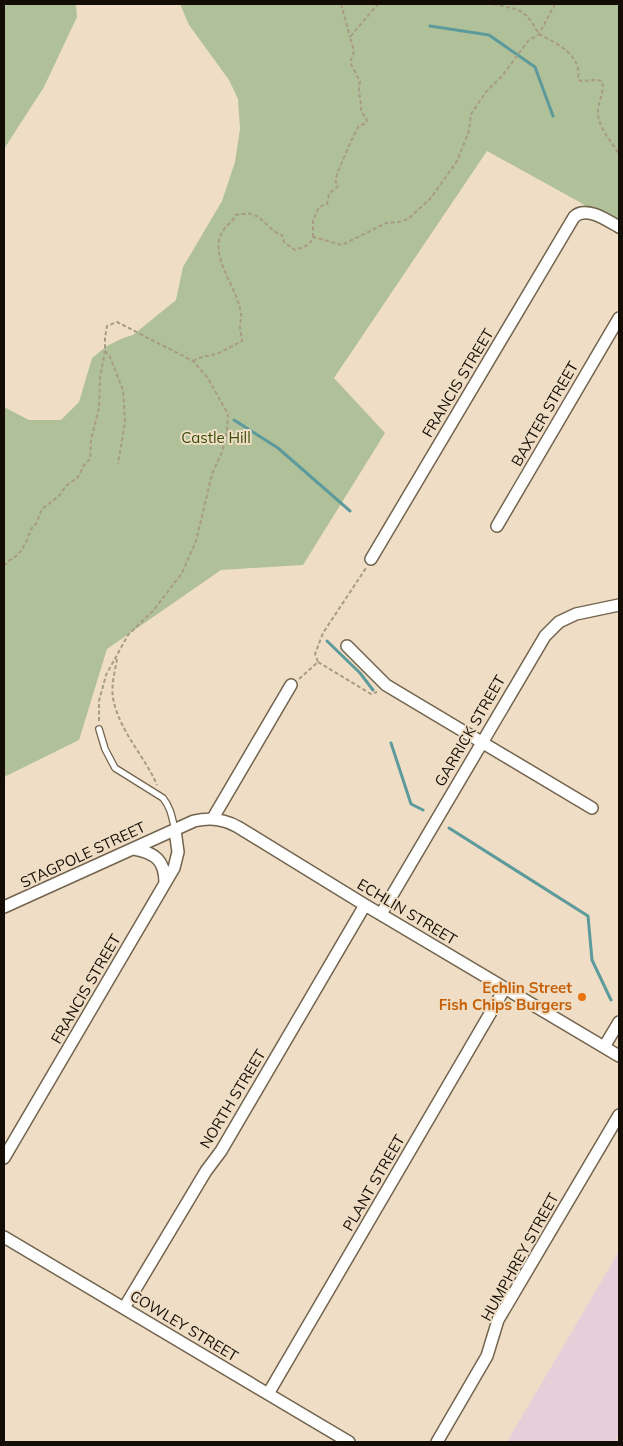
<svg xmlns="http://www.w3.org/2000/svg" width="623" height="1446" viewBox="0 0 623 1446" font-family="Mulish,sans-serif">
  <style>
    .industrial { fill: #e7cfda }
    .green { fill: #b0c098 }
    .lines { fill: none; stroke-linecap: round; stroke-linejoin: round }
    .stream { stroke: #5d9a9c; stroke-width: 3 }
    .lane-casing { stroke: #73644e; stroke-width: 8 }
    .street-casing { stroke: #73644e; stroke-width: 14 }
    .path { stroke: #a89b87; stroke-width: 2; stroke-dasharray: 4 2.5; stroke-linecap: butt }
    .lane { stroke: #fff; stroke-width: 5.5 }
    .street { stroke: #fff; stroke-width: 11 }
    .food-dot { fill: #e8710a; stroke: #efdec5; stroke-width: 2 }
    .labels { text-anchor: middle; stroke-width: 4; stroke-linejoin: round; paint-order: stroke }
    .street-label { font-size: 15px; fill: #130d05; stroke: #efdec5 }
    .park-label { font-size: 15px; fill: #394d07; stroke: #efdec5 }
    .food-label { font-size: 15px; font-weight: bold; fill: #c56008; stroke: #efdec5; text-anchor: end }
  </style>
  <rect width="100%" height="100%" fill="#efdec5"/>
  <path class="industrial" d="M619,1251V1435L615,1442H507Z"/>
  <path class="green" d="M4,4H76L77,17L44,87L4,149Z
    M180,4H619V224L487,151L334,378L385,433L303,565L221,570L107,649L79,740L4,777V407L29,420H61L79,402L92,358L107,346L123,338L133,335L176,300L183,267L222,201L235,162L240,129L238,99L229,80L189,25Z"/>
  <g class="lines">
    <path class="stream" d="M430,26L489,35L535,67L553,116
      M234,420L278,448L350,511
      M327,641L360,673L373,690
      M391,743L411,804L423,810
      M449,828L588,916L592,960L611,1000"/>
    <defs>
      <path id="lane" d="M99,729L105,749L115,768L163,798C171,808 172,818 175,830"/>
      <path id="street" d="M497,526L619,318
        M371,559L574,217C586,205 608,221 619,227
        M347,646L386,685L592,808
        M213,818L291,685
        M134,849C155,853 165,860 165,883
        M4,907L194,821C211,817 224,819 238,827L365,905L619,1056
        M381,914L545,636L559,622L576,614L619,605
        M604,1047L619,1022
        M4,1158L174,868L178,852L175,830
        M4,1237L349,1442
        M124,1308L206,1171L221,1151L365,905
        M268,1394L505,988
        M437,1442L487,1356L498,1320L619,1115"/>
    </defs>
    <use href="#lane" class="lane-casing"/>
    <use href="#street" class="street-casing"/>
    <path class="path" d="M341,4L350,37
      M493,4C522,11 523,7 539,34
      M539,34C556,43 582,55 578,78L580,81L596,80L602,81C605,93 597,103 598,114C599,129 612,142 619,154
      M313,237V220L319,207L327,204L329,194L338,186C336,182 335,182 336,178C337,172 356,129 359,126C361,125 364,124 366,123L367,120L361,111C362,101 357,92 360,82L351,64V60L354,51L350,37L378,4
      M193,361L204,356H209L219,353L242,341C242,336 240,331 240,326C240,322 242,318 241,314C238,285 200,248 230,223C237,217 231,214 243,214C246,214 249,213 251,214C264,217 270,232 282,235L284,242L295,250C303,247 310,246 313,237L342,245L386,223L399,222L408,219L430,199L457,161L469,131L471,114L486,92L503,75L528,41L539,34L555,4
      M4,566L10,560L16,556L21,551L27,540L31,529L36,524L42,509L59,496L66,486L78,477L84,465L90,459L91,440L99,408L100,378L105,351
      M117,659C115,671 111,685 113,698C119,731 144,755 157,785
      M318,662L371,694L377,692
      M299,679L318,662L315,654L323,633L366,568
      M99,721V701L106,675L128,635L153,611L182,573L196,541L212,474L222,452L227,431L228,414L207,377L193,361L117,322L107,326L105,338V351L110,357L123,390L125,422L118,464"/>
    <use href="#lane" class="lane"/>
    <use href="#street" class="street"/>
  </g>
  <circle class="food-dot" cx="582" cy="997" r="5"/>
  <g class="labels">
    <g class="street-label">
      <text transform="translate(458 383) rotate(-59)" y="5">FRANCIS STREET</text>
      <text transform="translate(545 414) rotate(-60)" y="5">BAXTER STREET</text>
      <text transform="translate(470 731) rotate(-60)" y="5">GARRICK STREET</text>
      <text transform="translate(83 855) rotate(-25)" y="5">STAGPOLE STREET</text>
      <text transform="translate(407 912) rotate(31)" y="5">ECHLIN STREET</text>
      <text transform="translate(86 989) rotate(-60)" y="5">FRANCIS STREET</text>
      <text transform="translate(233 1099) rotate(-59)" y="5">NORTH STREET</text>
      <text transform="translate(374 1183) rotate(-60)" y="5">PLANT STREET</text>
      <text transform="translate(520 1257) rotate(-61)" y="5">HUMPHREY STREET</text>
      <text transform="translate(184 1326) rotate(31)" y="5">COWLEY STREET</text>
    </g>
    <g class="park-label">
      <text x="216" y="443">Castle Hill</text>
    </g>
    <g class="food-label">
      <text x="572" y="993">Echlin Street<tspan x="572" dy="17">Fish Chips Burgers</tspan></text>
    </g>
  </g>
  <rect width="623" height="1446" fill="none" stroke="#130d05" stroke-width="10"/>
</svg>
